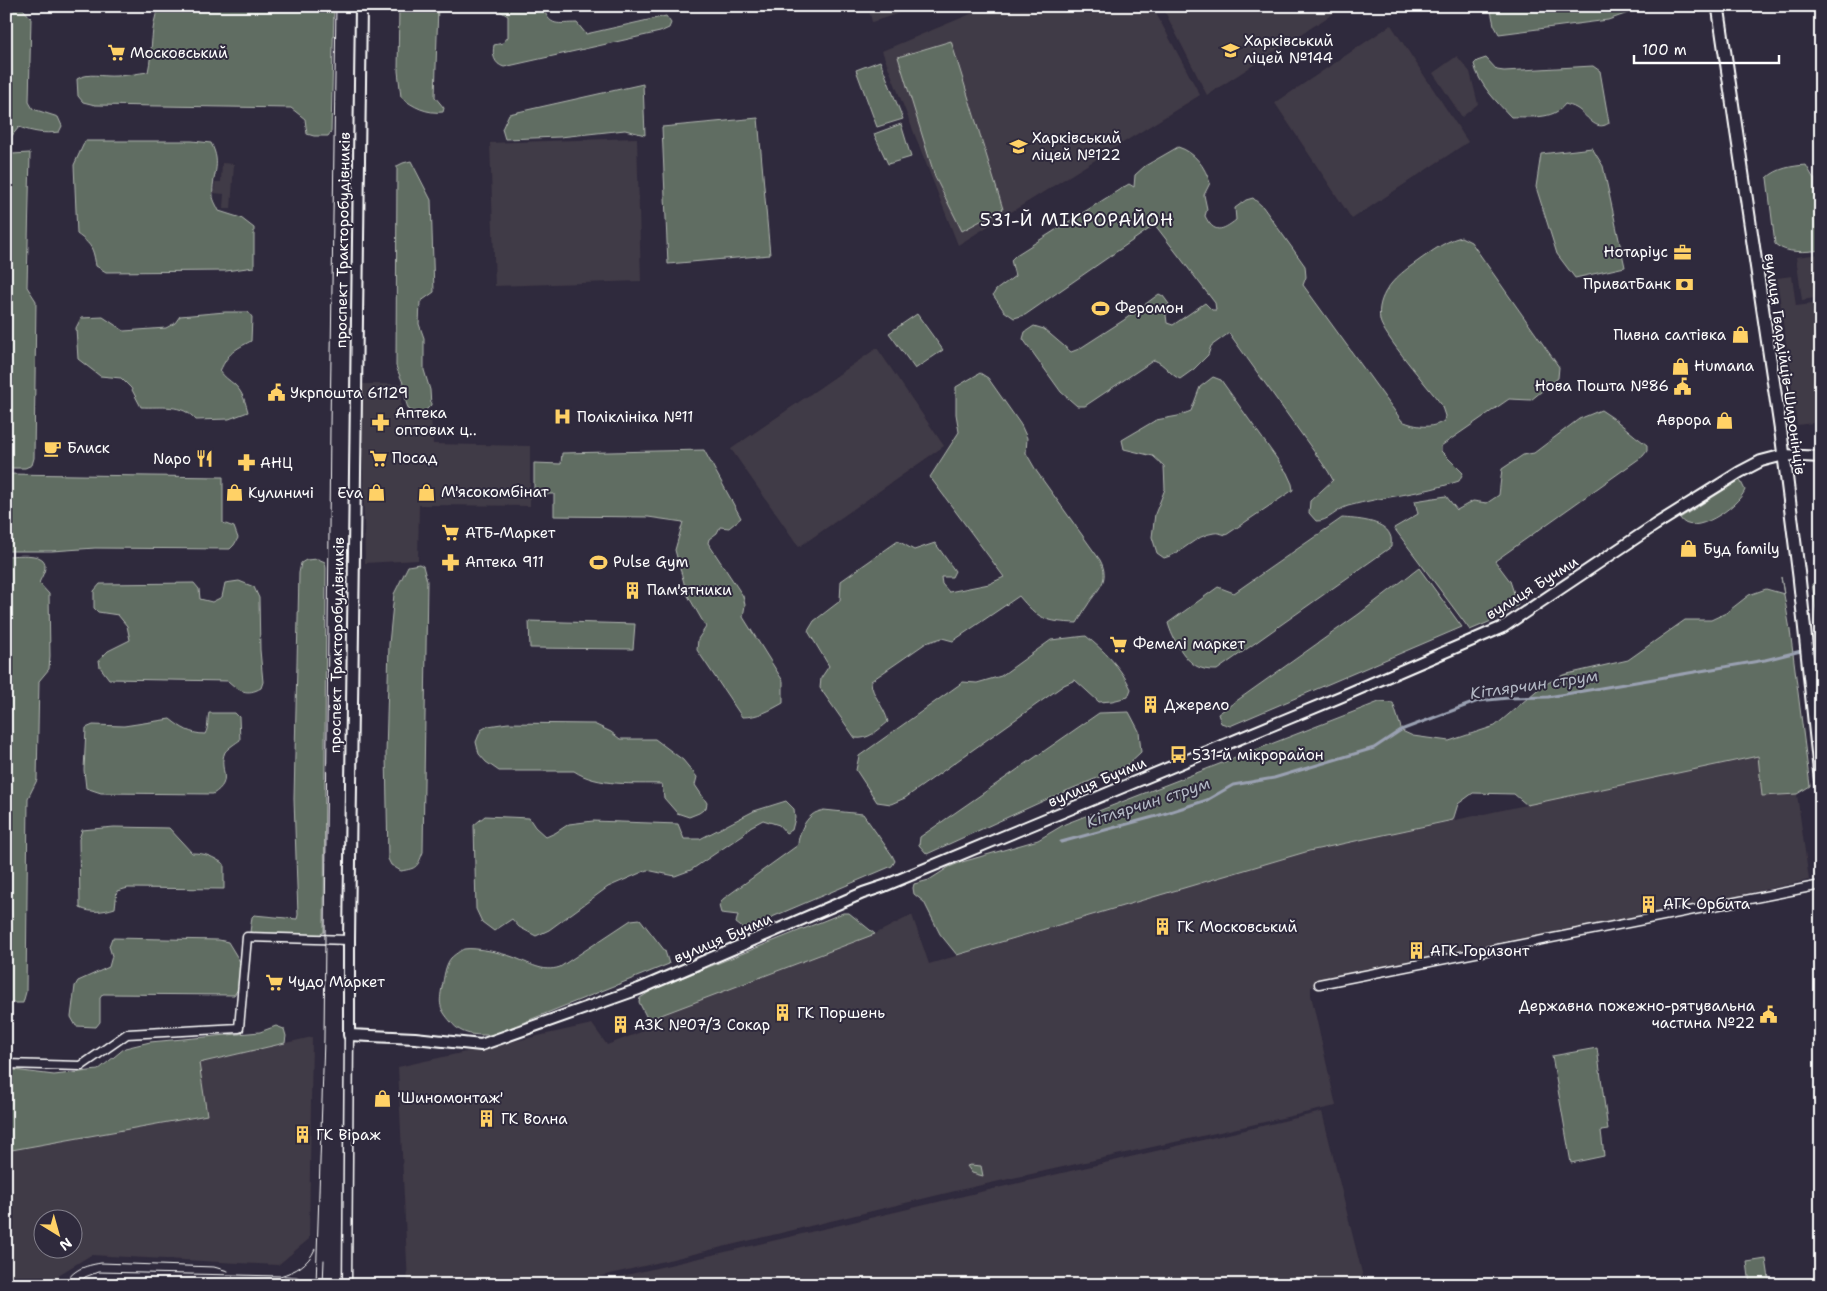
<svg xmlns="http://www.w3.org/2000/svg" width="1827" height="1291" viewBox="0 0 1827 1291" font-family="'Shantell Sans',sans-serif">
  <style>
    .built { fill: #413a46; fill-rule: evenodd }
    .green { fill: #616d62; stroke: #b0b6b0 }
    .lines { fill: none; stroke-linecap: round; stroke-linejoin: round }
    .stream { stroke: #9aa1b2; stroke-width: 3 }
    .minor-casing { stroke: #fff; stroke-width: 11 }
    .tertiary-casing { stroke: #fff; stroke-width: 14 }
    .secondary-casing { stroke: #fff; stroke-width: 15 }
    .minor { stroke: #2f2a3d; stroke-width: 8 }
    .tertiary { stroke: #2f2a3d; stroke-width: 10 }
    .secondary { stroke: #2f2a3d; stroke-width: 11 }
    .tram { stroke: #fff; stroke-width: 1 }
    .labels { text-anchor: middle; stroke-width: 4; stroke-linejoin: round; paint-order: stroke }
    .poi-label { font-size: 15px; fill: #fff; stroke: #2f2a3d; text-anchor: start }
    .street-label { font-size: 15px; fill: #fff; stroke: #2f2a3d }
    .water-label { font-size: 16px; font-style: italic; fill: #b3b9c5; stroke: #2f2a3d }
    .quarter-label { font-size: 18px; letter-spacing: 1px; fill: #fff; stroke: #2f2a3d }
  </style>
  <rect width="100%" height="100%" fill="#2f2a3d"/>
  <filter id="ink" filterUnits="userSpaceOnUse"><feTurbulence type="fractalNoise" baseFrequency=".02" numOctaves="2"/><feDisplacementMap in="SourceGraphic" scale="10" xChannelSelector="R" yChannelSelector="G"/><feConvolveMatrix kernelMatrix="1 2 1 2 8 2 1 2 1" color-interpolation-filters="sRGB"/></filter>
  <g filter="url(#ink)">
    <path class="built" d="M868,6H921L872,22Z
      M990,6H1152L1200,95L958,245L882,51Z
      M1162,6H1345L1207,95Z
      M1391,25L1468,142L1352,219L1275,103Z
      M1457,56L1470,72L1478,104L1462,117L1433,73Z
      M637,138L641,281L495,286L490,143Z
      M222,163L234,164L231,209H223L224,194L214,193L215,182H221Z
      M1821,254V297L1802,300L1796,257Z
      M1792,276L1796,306L1820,303L1821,310V422L1797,425L1777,278Z
      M877,348L944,446L799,547L731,449Z
      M361,384H402L400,418L431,417L433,444L530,446V506L419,505L418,560L365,563Z
      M1758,756L1762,796L1797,794L1809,880L1519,944L1311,987V995L1336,1106L955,1191L565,1285H408L398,1067L592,1024L607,1045L641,1032L648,1020L875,934L912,915L929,964L1309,851Z
      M312,1037L309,1239L278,1265L91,1255L60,1274L55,1285H6V1151L206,1115L199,1063ZM42,1218H72V1248H42Z
      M1322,1112L1365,1285H584Z"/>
    <path class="green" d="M159,6H334L331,132L328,136H314L307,134L305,119L291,108L95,105L83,102L78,96L77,79C88,72 103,77 116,76C127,76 138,73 148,72C153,50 150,27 159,6Z
      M399,6H438L435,97L444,108L443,112C427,114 413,107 401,97L398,71Z
      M492,6H543C549,28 558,23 577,23L586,34L666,16L671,23L669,28L660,32L504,67C494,64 492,55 494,45L503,43L508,37V16Z
      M1490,6H1636L1628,13L1608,20L1499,34L1494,25Z
      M6,7L23,9L31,18L29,102L33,109L58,117L62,126L59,132C44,134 33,132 19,127L6,143Z
      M951,41L1003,209L962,231L935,177L898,57Z
      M1486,58L1497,70L1504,71L1593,66L1600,71L1609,123C1595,133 1587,114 1576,108C1573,106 1568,105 1565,104C1553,121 1529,116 1511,117C1497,102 1479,85 1474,64L1477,61Z
      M880,61L903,119L877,127L856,70Z
      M643,84L645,135L625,130L560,137L505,139L502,129L509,114Z
      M758,118L770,255L668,264L662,127Z
      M901,124L911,157L888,164L874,134Z
      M85,141H192L211,143C223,166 211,175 213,196C213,200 217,206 219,211L241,218L254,228V267L226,271L106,272L96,266C93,248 92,245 77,234L74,165Z
      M1178,147C1195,152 1205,167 1210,183L1204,195L1207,209L1205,216C1214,234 1222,231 1236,220L1235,208L1246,200L1253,198L1263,207L1305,266L1306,277L1303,285L1402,421C1416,427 1431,429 1444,421L1445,416L1441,404C1429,388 1382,334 1380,320C1376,296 1394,278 1411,266C1427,255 1442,242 1461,237L1471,242L1559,367L1558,378L1531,400L1509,399L1441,446V451L1463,473L1459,481C1422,494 1384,496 1348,506C1337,509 1328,522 1316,521L1309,513L1310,501L1333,480L1328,471L1229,333L1211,346L1208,355L1194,369L1180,379C1169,374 1165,364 1154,360L1085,406H1077L1061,392L1023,339L1025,332L1034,326L1044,329L1071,352L1079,349L1124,320L1159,294L1163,296L1169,304L1166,315L1167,323L1173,325L1205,303L1212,310H1216L1215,303L1155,225L1025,315L1014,318L1004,311L993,295L996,290L1015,276L1011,260L1016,255L1122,188L1129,184L1134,187L1135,175L1145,166Z
      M1592,148L1603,166L1625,267L1575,278L1557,254L1536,187L1541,154Z
      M30,153L27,287L36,301L34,458L32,465L25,468H6V162L12,154Z
      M411,161L431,200L434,292L420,302L419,324L424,338V370L430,390L431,405L424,412L410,411C404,402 406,396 404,386C402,379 398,373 396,366L397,166L403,163Z
      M1806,165L1814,179V196L1821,200V250C1806,252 1786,254 1775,244L1767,178C1777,168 1793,166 1806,165Z
      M225,312H248L252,317L251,341C234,350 229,352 220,371C224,377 229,380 235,385C243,393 245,401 248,412L229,419L196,420C182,403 161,408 141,407L131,388L121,378L100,376L78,359L76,328L81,318L103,317L124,331L166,328L175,323L180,316Z
      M917,314L943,350L915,369L889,333Z
      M980,373L988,378L1021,425L1027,438L1026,453L1037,472L1100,560C1111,581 1098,588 1087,606C1083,611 1081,617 1077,623C1046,622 1038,619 1019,596L953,641L942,638L926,643L871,681C871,695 885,707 888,722C878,730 869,740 855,738L820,688L821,678L829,666L808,631L814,621L840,601L841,581L898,541L914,550L935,543L955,571L952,577H941L942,584L949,592L989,584L1004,577L930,477L959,432L956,414V387Z
      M1213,377L1221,380L1287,473L1292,484L1293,490L1226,535C1222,534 1217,532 1214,533C1195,535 1182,554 1164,558L1157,553L1152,537L1155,514L1165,489L1164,466L1153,456L1124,449L1122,440L1156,420L1178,416L1191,411L1200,387Z
      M1601,410C1618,420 1631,434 1647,445V451L1643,456L1495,561L1510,581L1518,605L1496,619L1470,630L1394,528L1418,514L1415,501L1446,496L1457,510L1473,501L1487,503L1499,495L1502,469L1523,455L1534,453L1579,419Z
      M704,450L741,518L729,528L720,527L717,533L709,539L708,543L743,596L745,605L743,617L783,681V703C769,711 758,717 742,717L697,650L698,639L706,627L687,594L675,550L683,522L648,517L554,516V494H534V463L561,464L562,453Z
      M6,474L223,477V523L234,527L238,538L234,545L230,549L95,548L52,551H6Z
      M1740,480L1745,490C1739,506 1692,539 1680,518Z
      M1342,518C1355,519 1384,520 1390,535C1392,538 1391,544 1391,547L1217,670C1212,670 1206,670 1201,668C1186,664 1172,638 1168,623L1218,587L1234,593Z
      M6,556C16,556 47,551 45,567C45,572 41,578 39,583L49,594L50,656L49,669L39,681L37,780L28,798L26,992L23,1003H6Z
      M318,559L325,562L326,568L324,932L319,935L311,937L254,935L250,932L252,917L254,915L297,919L298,915L294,799L299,573L301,563L306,560Z
      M419,564L423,566L427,581L423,852C417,868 417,868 401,871L391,865L388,859L386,754L389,644L394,594L408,566Z
      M1419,568L1462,627L1230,726L1221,723L1218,714L1359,614Z
      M1781,577L1790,630L1810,786L1797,794L1762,796L1758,756L1527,805L1514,794L1473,793L1458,804L1453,820L1309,851L957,955L940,934L924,902L914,894L913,888L914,884L929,880L949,867L962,862L1038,840L1065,824L1379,702L1393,703L1402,731L1413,736L1449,741L1495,726L1542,686L1563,675L1628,660L1685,620H1711L1726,613L1749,595L1766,589L1784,594Z
      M239,581L254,587L259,598L260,650L263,682L261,688C247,696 239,691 228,681L109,679L100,667L99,660L108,651L130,640L127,626L118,615L98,612L94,608V591L100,584L194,583L199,589L200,599L212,602L222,597L225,583Z
      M1821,582V642L1812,584Z
      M529,621L635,624L633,649L530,648Z
      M1086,636C1104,651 1121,667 1131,689L1128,697L1112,701L1099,702L1075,680L1064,685L905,798L891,804L877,802L856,770L859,756L963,682L977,683L1001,676L1051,640Z
      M1129,712L1139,731L1141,752L1126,766L1052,797L927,854L919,845L920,837L1099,713Z
      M209,713H235L239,717L240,740C236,743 228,748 225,752C217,770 235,780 213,794L101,793L86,788L84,770L86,728L93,725L124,726L170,719C181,728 191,734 205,734C209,727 207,721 209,713Z
      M508,723L594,724L611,732L620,739H655L683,760L697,777L695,785L707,803L706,808L699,813L689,817L677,813L664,798L662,784C634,783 598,787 574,771H499L486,762L479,754L476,742L481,730L488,726Z
      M786,801L794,809L795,818L792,830L786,833L779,825L763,820L750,827L744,834L691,870L675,876L647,870L608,887L549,930L536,936L519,927L512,919L494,931L482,922L476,909L474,825L485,816L529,818L535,827L546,837L555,833L569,824L593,821L678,824L684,839H700L754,811Z
      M824,810L863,814L892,855L895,861L892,866L744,929L736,923L738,915L721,913L719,906L723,899L798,845C798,835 804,821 812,815C815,812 821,811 824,810Z
      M114,827L169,828L192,853C206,853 213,857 224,864V889L128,888L117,891L115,908C103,912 91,913 80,908L79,839L82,830Z
      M843,913H849L875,934L648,1020L639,1002L640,998L654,989Z
      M640,919L665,951L669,964L492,1035C476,1035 462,1036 451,1022C439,1008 439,1004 442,987C444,978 445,965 451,958C454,955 461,950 464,949C476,947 502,953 513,957C529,963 543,973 560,967L631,920Z
      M112,938L219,940L228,942L242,965L239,988L234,995L103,994L100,998V1022L96,1027L76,1026L71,1017L75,986L78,981L109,967L112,956L109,946Z
      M276,1026L284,1029L286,1036L285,1043L199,1063L207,1115L6,1151V1069L54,1075L98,1070L125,1048L150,1042L260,1032Z
      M1597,1048L1608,1130L1601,1131L1604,1156L1571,1163L1552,1056Z
      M970,1165L981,1166L983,1176L972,1173L967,1166Z
      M1766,1259L1770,1285H1750L1747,1262Z"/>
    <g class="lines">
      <path class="stream" d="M1061,842L1157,816L1207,800L1233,785L1274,778L1374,748L1401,730L1478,701L1508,698L1548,697L1765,660L1821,646"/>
      <defs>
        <path id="minor" d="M1319,984L1821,885
          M6,1064L81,1066L127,1034L239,1028L247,937L349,940
          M347,1285L349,1035"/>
        <path id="tertiary" d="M361,6L349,940V1035L415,1038L481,1045L639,989L863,893L884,886L1340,697L1503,627L1655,525L1740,472L1761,461L1784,455L1821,457"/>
        <path id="secondary" d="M1718,6L1781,433L1799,576L1821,786"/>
      </defs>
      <use href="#minor" class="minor-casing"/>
      <use href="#tertiary" class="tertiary-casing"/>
      <use href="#secondary" class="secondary-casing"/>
      <use href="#minor" class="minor"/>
      <use href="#tertiary" class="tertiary"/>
      <use href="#secondary" class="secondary"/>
      <path class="tram" d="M284,1276L297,1277L312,1285
        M64,1285C73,1269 84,1266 101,1263L214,1267L228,1271
        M77,1285L85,1277L98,1272L280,1276C296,1271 308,1265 315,1249
        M94,1285L118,1281L221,1285
        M244,1285L256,1282
        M316,1285L324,1039L330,426L336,6
        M323,1285L324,1260"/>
    </g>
  </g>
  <defs>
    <symbol id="school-bare" viewBox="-9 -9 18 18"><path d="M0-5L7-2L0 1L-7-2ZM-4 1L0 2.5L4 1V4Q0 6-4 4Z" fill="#ffd166" stroke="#2f2a3d" stroke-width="2.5" paint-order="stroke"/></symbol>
    <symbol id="supermarket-bare" viewBox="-9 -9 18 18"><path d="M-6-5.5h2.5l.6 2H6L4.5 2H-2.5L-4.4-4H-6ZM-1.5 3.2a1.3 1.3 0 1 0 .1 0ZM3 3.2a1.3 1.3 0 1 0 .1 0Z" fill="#ffd166" stroke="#2f2a3d" stroke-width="2.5" paint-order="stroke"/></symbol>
    <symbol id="office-bare" viewBox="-9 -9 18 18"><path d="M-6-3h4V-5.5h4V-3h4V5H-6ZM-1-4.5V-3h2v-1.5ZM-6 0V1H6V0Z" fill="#ffd166" stroke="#2f2a3d" stroke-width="2.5" paint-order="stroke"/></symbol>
    <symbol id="bank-bare" viewBox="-9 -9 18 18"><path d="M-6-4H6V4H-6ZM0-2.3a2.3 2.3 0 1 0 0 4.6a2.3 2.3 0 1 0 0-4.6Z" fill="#ffd166" stroke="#2f2a3d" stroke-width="2.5" paint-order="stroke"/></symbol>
    <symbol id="stadium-bare" viewBox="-9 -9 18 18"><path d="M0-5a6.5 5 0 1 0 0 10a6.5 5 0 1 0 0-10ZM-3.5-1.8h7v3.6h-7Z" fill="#ffd166" stroke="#2f2a3d" stroke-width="2.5" paint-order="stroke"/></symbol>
    <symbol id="shop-bare" viewBox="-9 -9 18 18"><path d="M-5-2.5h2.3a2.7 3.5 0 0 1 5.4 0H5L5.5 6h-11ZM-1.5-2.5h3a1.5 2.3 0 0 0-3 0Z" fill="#ffd166" stroke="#2f2a3d" stroke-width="2.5" paint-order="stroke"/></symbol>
    <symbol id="civic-bare" viewBox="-9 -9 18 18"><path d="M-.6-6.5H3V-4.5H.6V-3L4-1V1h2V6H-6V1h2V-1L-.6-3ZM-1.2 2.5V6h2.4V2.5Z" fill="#ffd166" stroke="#2f2a3d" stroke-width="2.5" paint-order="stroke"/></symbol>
    <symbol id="hospital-bare" viewBox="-9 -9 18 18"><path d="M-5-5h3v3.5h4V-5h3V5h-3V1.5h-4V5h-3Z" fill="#ffd166" stroke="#2f2a3d" stroke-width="2.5" paint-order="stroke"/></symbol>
    <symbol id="pharmacy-bare" viewBox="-9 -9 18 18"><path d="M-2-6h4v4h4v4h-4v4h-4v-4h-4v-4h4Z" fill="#ffd166" stroke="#2f2a3d" stroke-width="2.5" paint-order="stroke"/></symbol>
    <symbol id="cafe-bare" viewBox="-9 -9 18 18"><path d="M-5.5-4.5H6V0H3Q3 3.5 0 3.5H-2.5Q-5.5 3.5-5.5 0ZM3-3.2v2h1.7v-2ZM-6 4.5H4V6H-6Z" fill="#ffd166" stroke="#2f2a3d" stroke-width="2.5" paint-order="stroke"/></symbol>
    <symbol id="restaurant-bare" viewBox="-9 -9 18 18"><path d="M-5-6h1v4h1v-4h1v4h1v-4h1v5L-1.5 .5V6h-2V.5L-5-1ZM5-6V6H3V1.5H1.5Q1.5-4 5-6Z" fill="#ffd166" stroke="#2f2a3d" stroke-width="2.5" paint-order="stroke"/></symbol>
    <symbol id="building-bare" viewBox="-9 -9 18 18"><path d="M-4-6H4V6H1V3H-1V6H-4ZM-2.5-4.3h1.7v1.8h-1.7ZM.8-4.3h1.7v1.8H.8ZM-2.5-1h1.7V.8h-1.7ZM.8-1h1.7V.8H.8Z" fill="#ffd166" stroke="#2f2a3d" stroke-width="2.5" paint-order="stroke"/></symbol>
    <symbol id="bus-bare" viewBox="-9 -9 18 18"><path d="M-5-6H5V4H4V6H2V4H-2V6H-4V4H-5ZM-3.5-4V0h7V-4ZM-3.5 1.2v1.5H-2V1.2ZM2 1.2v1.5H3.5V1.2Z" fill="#ffd166" stroke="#2f2a3d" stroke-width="2.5" paint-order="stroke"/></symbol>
  </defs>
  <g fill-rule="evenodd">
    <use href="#school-bare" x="1218" y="38" width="25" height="25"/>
    <use href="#supermarket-bare" x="104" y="40" width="25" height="25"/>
    <use href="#school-bare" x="1006" y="134" width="25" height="25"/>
    <use href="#office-bare" x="1670" y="240" width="25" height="25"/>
    <use href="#bank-bare" x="1672" y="272" width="25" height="25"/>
    <use href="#stadium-bare" x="1088" y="296" width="25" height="25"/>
    <use href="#shop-bare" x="1728" y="322" width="25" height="25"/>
    <use href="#shop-bare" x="1668" y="354" width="25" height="25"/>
    <use href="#civic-bare" x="1670" y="374" width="25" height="25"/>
    <use href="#civic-bare" x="264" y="380" width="25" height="25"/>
    <use href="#hospital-bare" x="550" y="404" width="25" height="25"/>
    <use href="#shop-bare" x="1712" y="408" width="25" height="25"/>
    <use href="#pharmacy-bare" x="368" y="410" width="25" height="25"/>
    <use href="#cafe-bare" x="40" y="436" width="25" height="25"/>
    <use href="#supermarket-bare" x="366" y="446" width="25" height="25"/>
    <use href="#restaurant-bare" x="192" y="446" width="25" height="25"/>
    <use href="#pharmacy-bare" x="234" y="450" width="25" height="25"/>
    <use href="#shop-bare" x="414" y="480" width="25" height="25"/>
    <use href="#shop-bare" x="222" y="480" width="25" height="25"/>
    <use href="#shop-bare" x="364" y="480" width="25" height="25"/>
    <use href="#supermarket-bare" x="438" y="520" width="25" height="25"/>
    <use href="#shop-bare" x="1676" y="536" width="25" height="25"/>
    <use href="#pharmacy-bare" x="438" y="550" width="25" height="25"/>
    <use href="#stadium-bare" x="586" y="550" width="25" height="25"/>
    <use href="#building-bare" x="620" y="578" width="25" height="25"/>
    <use href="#supermarket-bare" x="1106" y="632" width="25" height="25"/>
    <use href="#building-bare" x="1138" y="692" width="25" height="25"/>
    <use href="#bus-bare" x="1166" y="742" width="25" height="25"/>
    <use href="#building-bare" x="1636" y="892" width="25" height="25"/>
    <use href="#building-bare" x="1150" y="914" width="25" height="25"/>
    <use href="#building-bare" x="1404" y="938" width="25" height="25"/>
    <use href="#supermarket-bare" x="262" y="970" width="25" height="25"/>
    <use href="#building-bare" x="770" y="1000" width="25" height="25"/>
    <use href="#civic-bare" x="1756" y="1002" width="25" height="25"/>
    <use href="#building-bare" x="608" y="1012" width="25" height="25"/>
    <use href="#shop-bare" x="370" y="1086" width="25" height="25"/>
    <use href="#building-bare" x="474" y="1106" width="25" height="25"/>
    <use href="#building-bare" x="290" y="1122" width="25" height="25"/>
  </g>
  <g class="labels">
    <g class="poi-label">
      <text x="1244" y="46">Харківський<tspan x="1244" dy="17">ліцей №144</tspan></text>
      <text x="130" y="58">Московський</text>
      <text x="1032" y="143">Харківський<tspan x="1032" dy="17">ліцей №122</tspan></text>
      <text x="1668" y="257" text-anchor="end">Нотаріус</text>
      <text x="1671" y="289" text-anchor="end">ПриватБанк</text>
      <text x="1115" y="313">Феромон</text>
      <text x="1726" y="340" text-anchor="end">Пивна салтівка</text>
      <text x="1694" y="371">Humana</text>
      <text x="1669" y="391" text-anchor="end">Нова Пошта №86</text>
      <text x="290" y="398">Укрпошта 61129</text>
      <text x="395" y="418">Аптека<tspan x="395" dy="17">оптових ц‥</tspan></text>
      <text x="577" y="422">Поліклініка №11</text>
      <text x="1711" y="425" text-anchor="end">Аврора</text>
      <text x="67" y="453">Блиск</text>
      <text x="392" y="463">Посад</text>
      <text x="191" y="464" text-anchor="end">Napo</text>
      <text x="260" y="468">АНЦ</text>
      <text x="441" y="497">М'ясокомбінат</text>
      <text x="248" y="498">Кулиничі</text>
      <text x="363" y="498" text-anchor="end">Eva</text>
      <text x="465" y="538">АТБ-Маркет</text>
      <text x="1703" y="554">Буд family</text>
      <text x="465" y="567">Аптека 911</text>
      <text x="613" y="567">Pulse Gym</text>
      <text x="647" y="595">Пам'ятники</text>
      <text x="1133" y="649">Фемелі маркет</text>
      <text x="1164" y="710">Джерело</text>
      <text x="1192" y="760">531-й мікрорайон</text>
      <text x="1663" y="909">АГК Орбита</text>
      <text x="1177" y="932">ГК Московський</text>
      <text x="1430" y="956">АГК Горизонт</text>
      <text x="288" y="987">Чудо Маркет</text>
      <text x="1755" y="1011" text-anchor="end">Державна пожежно-рятувальна<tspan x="1755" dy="17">частина №22</tspan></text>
      <text x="797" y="1018">ГК Поршень</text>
      <text x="634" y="1030">АЗК №07/3 Сокар</text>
      <text x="397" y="1103">'Шиномонтаж'</text>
      <text x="501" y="1124">ГК Волна</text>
      <text x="316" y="1140">ГК Віраж</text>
    </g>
    <g class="street-label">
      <text transform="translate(343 240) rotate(-89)" y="5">проспект Тракторобудівників</text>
      <text transform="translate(1785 364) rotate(82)" y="5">вулиця Гвардійців-Широнінців</text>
      <text transform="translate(1532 588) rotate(-32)" y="5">вулиця Бучми</text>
      <text transform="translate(337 645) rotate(-89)" y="5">проспект Тракторобудівників</text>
      <text transform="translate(1097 782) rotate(-23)" y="5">вулиця Бучми</text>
      <text transform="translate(723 938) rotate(-23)" y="5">вулиця Бучми</text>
    </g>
    <g class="water-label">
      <text transform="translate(1534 684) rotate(-8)" y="6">Кітлярчин струм</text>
      <text transform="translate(1148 802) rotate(-18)" y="6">Кітлярчин струм</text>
    </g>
    <g class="quarter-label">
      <text x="1077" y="226">531-Й МІКРОРАЙОН</text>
    </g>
  </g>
  <rect width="1827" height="1291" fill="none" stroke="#2f2a3d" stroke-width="25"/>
  <rect x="12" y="12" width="1802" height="1266" fill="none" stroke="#fff" stroke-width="2" filter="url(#ink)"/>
  <g transform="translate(58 1234) rotate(143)"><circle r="24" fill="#2f2a3d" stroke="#827f8b"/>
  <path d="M0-4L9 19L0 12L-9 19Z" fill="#ffd166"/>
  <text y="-8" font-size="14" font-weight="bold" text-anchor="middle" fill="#ffffff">N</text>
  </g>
  <path d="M1634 55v8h145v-8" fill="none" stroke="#ffffff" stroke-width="2.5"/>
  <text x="1642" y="55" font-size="15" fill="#ffffff" stroke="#2f2a3d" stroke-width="4" paint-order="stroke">100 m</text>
</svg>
